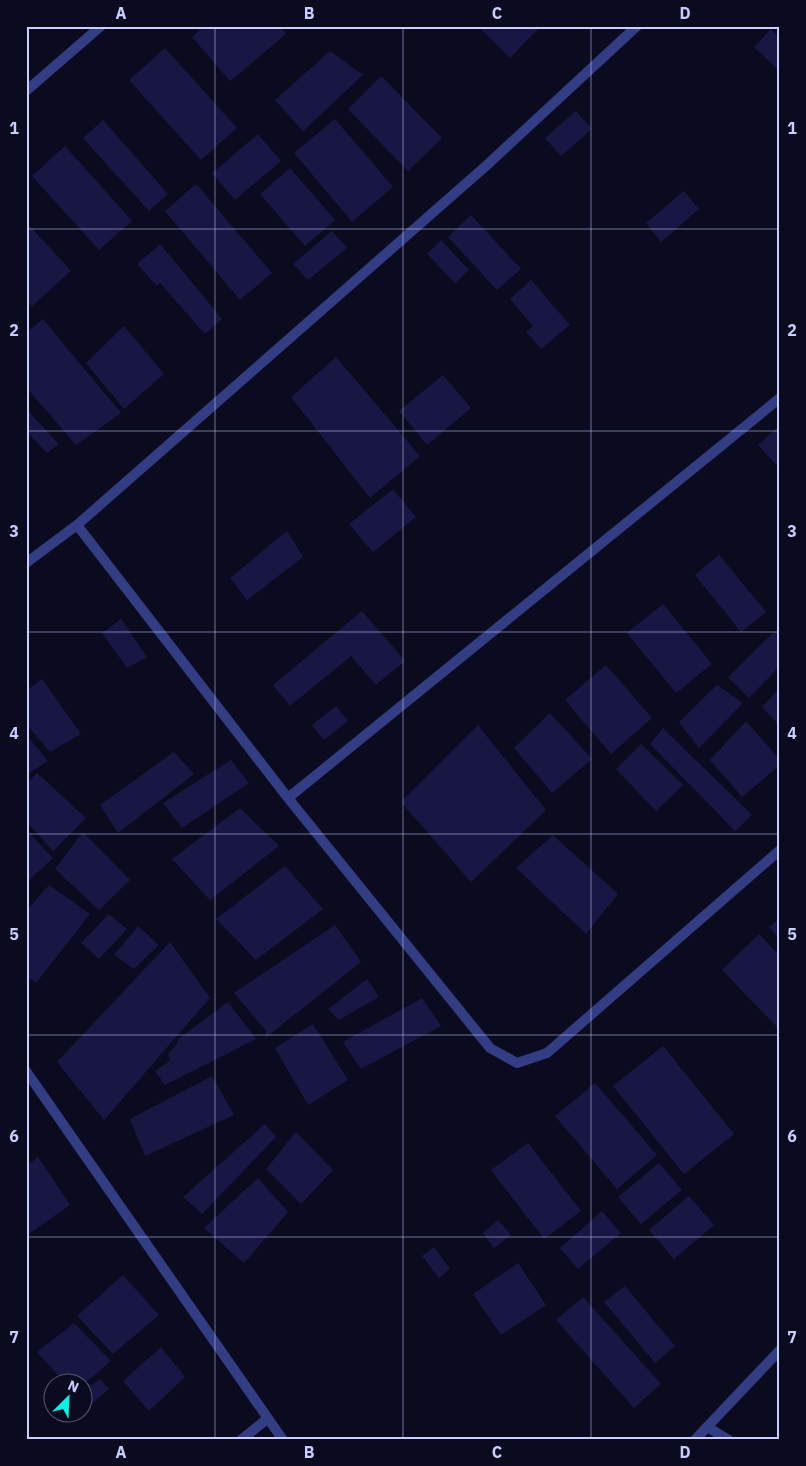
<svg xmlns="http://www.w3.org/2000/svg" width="806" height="1466" viewBox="0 0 806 1466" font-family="'IBM Plex Sans',sans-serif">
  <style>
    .building { fill: #181643 }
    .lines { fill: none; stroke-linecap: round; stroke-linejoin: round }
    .minor { stroke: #333d83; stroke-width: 10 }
    .grid { fill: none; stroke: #cacdff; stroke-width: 1; stroke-opacity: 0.55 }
    .neatline { fill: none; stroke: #cacdff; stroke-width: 2 }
    .grid-label { font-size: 16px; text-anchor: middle; font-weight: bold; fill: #cacdff }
  </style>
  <rect width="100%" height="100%" fill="#0b0b20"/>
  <path class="building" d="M205,26H280L286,34L230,81L192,37Z
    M478,26H541L510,58Z
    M771,29L778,37L780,35V72L754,47Z
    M165,48L237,128L201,160L129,80Z
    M330,51L363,75L303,131L275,100Z
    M381,76L442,138L408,171L348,109Z
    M576,111L592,129L561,156L545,138Z
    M335,119L393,187L352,222L294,153Z
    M103,120L168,194L149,211L83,138Z
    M258,134L281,161L235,200L212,173Z
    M65,146L132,221L99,250L32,176Z
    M290,168L335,220L305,246L260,194Z
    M196,184L272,273L240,300L165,211Z
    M684,191L699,209L661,242L646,223Z
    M471,215L521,269L497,290L448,237Z
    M26,222L71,271L32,306L26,300Z
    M332,231L347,248L308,280L293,264Z
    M441,240L469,270L455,283L427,254Z
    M160,244L222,319L205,334L160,283L157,286L137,264Z
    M531,280L570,325L541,349L526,332L533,326L510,299Z
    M43,319L121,413L76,445L26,387V333Z
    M124,326L164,374L124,409L86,363Z
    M336,357L420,456L370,498L291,397Z
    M443,375L471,408L427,445L399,411Z
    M26,409L59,444L47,453L26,431Z
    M780,425V469L758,445Z
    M393,489L416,517L373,552L349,524Z
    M287,531L303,557L247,600L230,578Z
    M719,555L766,612L741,632L695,575Z
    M663,604L712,664L676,693L627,633Z
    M362,611L405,661L376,685L351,656L290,706L273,685Z
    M121,619L147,657L127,668L102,633Z
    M775,631L780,636V666L749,698L728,677Z
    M606,665L652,718L611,754L565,700Z
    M42,679L81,734L50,752L26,724V691Z
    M717,685L743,703L699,748L679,722Z
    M780,688V726L762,707Z
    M336,706L348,721L324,740L312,725Z
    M550,713L592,759L552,793L514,748Z
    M746,721L780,760V765L742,797L710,760Z
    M478,725L546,810L471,882L401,802Z
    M663,728L752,815L735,831L650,744Z
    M26,735L48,761L26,775Z
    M641,744L683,785L656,811L616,769Z
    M174,752L194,774L118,833L100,805Z
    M231,760L249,783L182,828L163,803Z
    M37,773L86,818L53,851L26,821V784Z
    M240,808L279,846L210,900L172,859Z
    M26,830L53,858L26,883Z
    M83,832L130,880L99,910L55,869Z
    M553,835L618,894L586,934L516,868Z
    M285,866L323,909L256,960L216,919Z
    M49,885L90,914L36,983L26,976V911Z
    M109,914L127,929L99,959L81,943Z
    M780,918V939L769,927Z
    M335,925L361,962L265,1038L266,1031L234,993Z
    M138,926L159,945L134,969L114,955Z
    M759,934L780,956V1030L722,970Z
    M170,942L210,998L104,1120L57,1062Z
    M367,979L379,997L339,1020L328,1009Z
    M422,998L441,1026L361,1069L343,1042Z
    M228,1002L256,1039L165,1085L155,1071L170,1061L168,1054L178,1043L177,1040Z
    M313,1024L348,1080L308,1105L275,1048Z
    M663,1046L734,1134L684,1174L613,1086Z
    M212,1076L234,1115L145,1156L130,1119Z
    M595,1083L657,1155L617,1189L555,1116Z
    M265,1124L276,1137L202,1214L183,1197Z
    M296,1132L333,1170L301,1204L266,1169Z
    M528,1143L581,1211L544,1239L491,1170Z
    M38,1157L70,1205L26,1236V1166Z
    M659,1163L682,1190L641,1224L618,1197Z
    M258,1178L288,1212L244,1263L204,1228Z
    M689,1196L714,1225L674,1259L649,1230Z
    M602,1211L621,1233L578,1269L560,1248Z
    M498,1220L511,1235L494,1248L483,1233Z
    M434,1247L450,1269L439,1278L422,1256Z
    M518,1263L546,1305L501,1335L473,1294Z
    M123,1275L159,1315L113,1354L77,1316Z
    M625,1286L675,1346L655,1363L604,1302Z
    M583,1297L661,1384L634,1408L556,1320Z
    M74,1323L111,1361L82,1386V1384H66L37,1352Z
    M161,1347L185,1377L149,1411L123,1381Z
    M100,1379L109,1389L82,1412V1392Z
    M58,1414H81L71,1422Z"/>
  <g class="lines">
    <path class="minor" d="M26,91L101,26
      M77,525L288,798L490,1048L517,1063L547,1053L780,850
      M26,563L77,525L487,165L637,26
      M288,798L780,398
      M26,1071L283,1440
      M707,1427L780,1350
      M241,1440L267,1419
      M695,1440L707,1427L729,1440"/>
  </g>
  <path class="grid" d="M215,26V1440M403,26V1440M591,26V1440M26,229H780M26,431H780M26,632H780M26,834H780M26,1035H780M26,1237H780"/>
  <rect width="806" height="1466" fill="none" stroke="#0b0b20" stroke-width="55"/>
  <g transform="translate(68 1398) rotate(24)"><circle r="24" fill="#0b0b20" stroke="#575979"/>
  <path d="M0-4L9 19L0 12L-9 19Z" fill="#00f5e6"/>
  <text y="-8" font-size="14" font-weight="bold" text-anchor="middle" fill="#cacdff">N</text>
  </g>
  <rect x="28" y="28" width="750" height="1410" class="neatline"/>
  <g class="grid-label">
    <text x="121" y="19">A</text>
    <text x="309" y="19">B</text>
    <text x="497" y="19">C</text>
    <text x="685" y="19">D</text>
    <text x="14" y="134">1</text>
    <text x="792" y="134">1</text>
    <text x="14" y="336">2</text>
    <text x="792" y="336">2</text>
    <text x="14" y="537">3</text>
    <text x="792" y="537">3</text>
    <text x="14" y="739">4</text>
    <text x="792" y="739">4</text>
    <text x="14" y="940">5</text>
    <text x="792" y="940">5</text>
    <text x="14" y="1142">6</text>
    <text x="792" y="1142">6</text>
    <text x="14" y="1343">7</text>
    <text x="792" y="1343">7</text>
    <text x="121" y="1458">A</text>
    <text x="309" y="1458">B</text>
    <text x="497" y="1458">C</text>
    <text x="685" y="1458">D</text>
  </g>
</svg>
